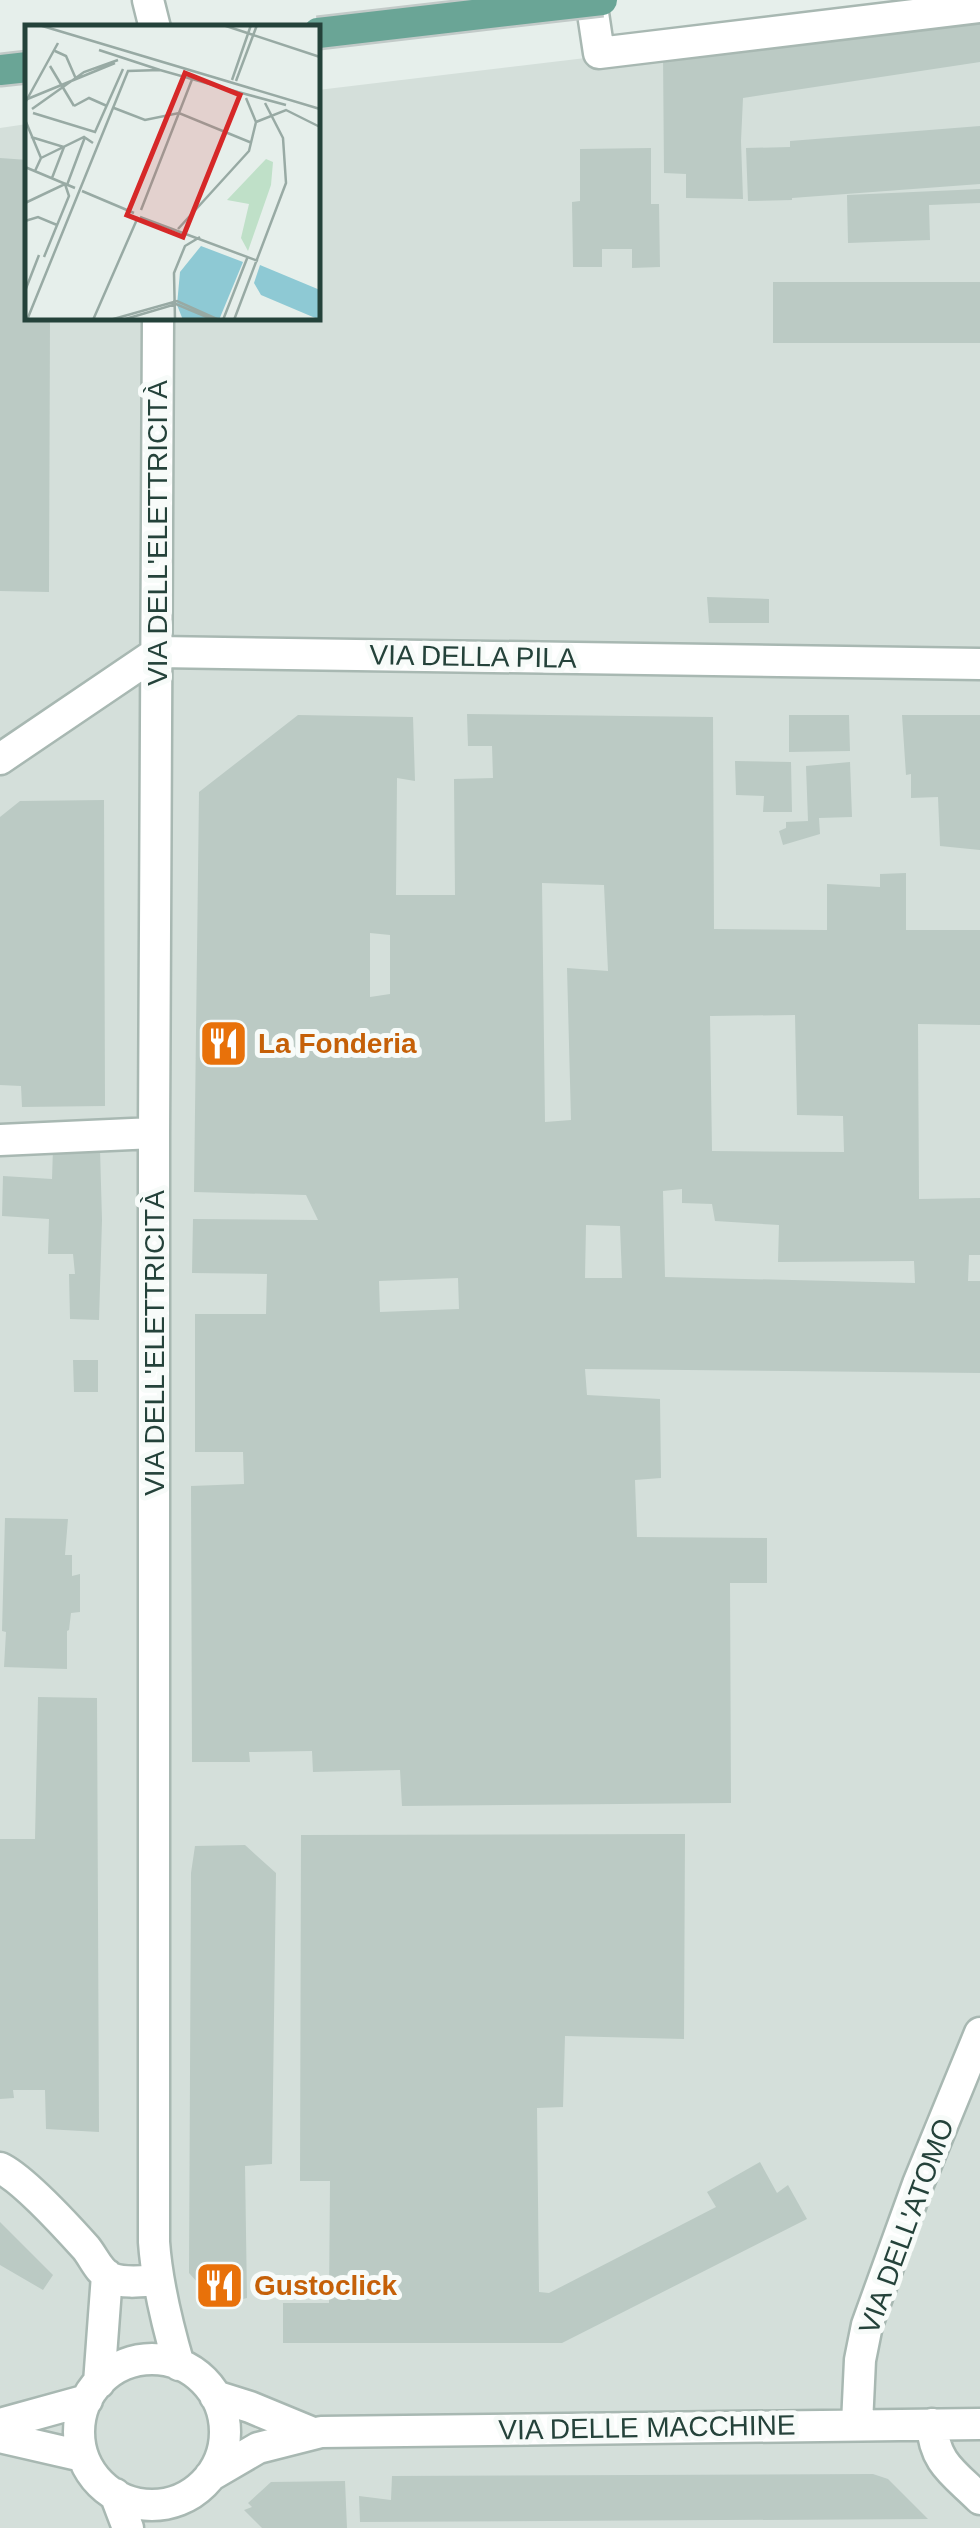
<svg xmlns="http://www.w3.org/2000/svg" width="980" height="2528" viewBox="0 0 980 2528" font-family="Helvetica,sans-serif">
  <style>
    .built { fill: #d4dfda }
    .building { fill: #bbcac4; fill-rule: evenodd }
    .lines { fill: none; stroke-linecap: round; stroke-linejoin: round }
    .minor-casing { stroke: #a8b8b2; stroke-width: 35 }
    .major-casing { stroke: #c2cac8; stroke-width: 35 }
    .minor { stroke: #fff; stroke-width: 30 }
    .major { stroke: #6aa596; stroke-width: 30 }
    .major-bridge-casing { stroke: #c2cac8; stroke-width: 35; stroke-linecap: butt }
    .major-bridge { stroke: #6aa596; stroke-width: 30 }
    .labels { text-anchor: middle; stroke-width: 10; stroke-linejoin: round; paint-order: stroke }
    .street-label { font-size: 28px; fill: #24423a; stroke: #f7fbf9 }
    .food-label { font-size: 28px; font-weight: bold; fill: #c56008; stroke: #f7fbf9; text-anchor: start }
    .inset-road { fill: none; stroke: #98aaa4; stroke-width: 2.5 }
    .view { fill: #d62828; fill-opacity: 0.15; stroke: #d62828; stroke-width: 5 }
    .inset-edge { fill: none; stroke: #24423a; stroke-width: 5 }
  </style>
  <rect width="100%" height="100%" fill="#e6efeb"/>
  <path class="built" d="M980,11V2528H0V128L27,124L28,318H318V90Z"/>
  <path class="building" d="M980,17V62L743,98L741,141L743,199L686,198V174L664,173L663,54Z
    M980,126V184L792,198V200L748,201L746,148L790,147V141Z
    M651,148V204H659L660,267L632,268V249H602V267H573L572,202L580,201V149Z
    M0,158L28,160V318H50L49,592L0,591Z
    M980,189V203L929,205L930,240L848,243L847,195Z
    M773,282H980V343H773Z
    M707,597L769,599V623H709Z
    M467,714L713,717L714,929L827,930V884L880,887V874L906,873V930H980V1025L918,1024L919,1199L980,1198V1255H969L968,1281H980V1373L585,1369L587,1395L660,1399L661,1478L635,1480L637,1537L767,1538V1583H730L731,1803L402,1806L400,1770L313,1772L312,1751L249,1752L250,1762H192L191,1486L244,1484L243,1452H195V1314H266L267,1274L192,1273L193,1219L318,1220L306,1195L194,1192L199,792L298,715L413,717L415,781L397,778L396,895H455L454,779L493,778L492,746H468ZM542,883L604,885L608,971L567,968L571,1120L545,1122ZM370,933L390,935V994L370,997ZM795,1015L797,1115L843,1116L844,1152L712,1151L710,1016ZM682,1189V1203L712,1204L715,1221L779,1225L778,1262L914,1261L915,1283L665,1277L663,1191ZM586,1225L620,1226L622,1278H585ZM458,1278L459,1309L380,1312L379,1281Z
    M789,715H849L850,751L789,752Z
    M902,715H980V850L940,846L938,797L911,798V774L906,775Z
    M735,761L791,762L792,812H763L764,796L736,795Z
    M850,762L852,817L819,818L820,834L783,845L779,831L786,828V822L808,821L806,766Z
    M104,800L105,1106L22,1107L21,1086L0,1085V817L20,801Z
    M53,1148L100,1149L102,1220L99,1320L70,1319L69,1274H75L73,1254H48L49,1219L2,1216L3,1176L52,1179Z
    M73,1360H98V1392H74Z
    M5,1518L68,1519L65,1555H72V1576L80,1574V1612L71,1613L69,1630L67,1631V1669L4,1667L6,1632L2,1631Z
    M38,1697L97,1698L99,2132L46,2129L45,2090H13L14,2098L0,2099V1839H35Z
    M685,1834L684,2039L565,2036L563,2107L537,2108L539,2292L549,2293L716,2207L707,2192L760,2162L777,2193L788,2185L807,2219L562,2343H283V2303H329L330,2181H300L301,1835Z
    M245,1845L276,1873L272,2164L245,2166L247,2298L218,2305L189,2273L191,1873L195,1846Z
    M0,2222L53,2275L43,2290L0,2265Z
    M873,2474L888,2479L928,2519L360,2522L359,2496L391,2500L392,2476Z
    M345,2481L347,2528H262L244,2510L252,2507L248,2503L271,2482Z"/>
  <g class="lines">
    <defs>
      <path id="minor" d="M148,0L155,28
        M591,0L599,53L980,7
        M158,318L154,1133V2242C157,2284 167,2324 179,2365
        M0,759L158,652L980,664
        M0,1140L154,1133
        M0,2168C22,2178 68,2228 86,2248C94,2258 99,2272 111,2278C125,2284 143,2281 158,2280
        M79 2432a73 73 0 1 1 146 0a73 73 0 1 1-146 0Z
        M99,2383L107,2275
        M215,2396L250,2407L313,2433
        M0,2424L87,2400
        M857,2424L860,2360L867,2325L918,2184L980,2033
        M932,2424C934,2463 954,2473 980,2499
        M0,2437L82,2456
        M210,2476L258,2448L321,2432L980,2424
        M115,2494L128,2528"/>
      <path id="major" d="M0,70L28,67"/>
    </defs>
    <use href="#minor" class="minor-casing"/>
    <use href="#major" class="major-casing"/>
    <use href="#minor" class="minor"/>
    <use href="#major" class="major"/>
    <defs>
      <path id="major-bridge" d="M318,33L602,0"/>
    </defs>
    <use href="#major-bridge" class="major-bridge-casing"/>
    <use href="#major-bridge" class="major-bridge"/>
  </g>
  <defs>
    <symbol id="restaurant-square" viewBox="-11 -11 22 22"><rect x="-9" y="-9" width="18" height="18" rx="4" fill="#e8710a" stroke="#f7fbf9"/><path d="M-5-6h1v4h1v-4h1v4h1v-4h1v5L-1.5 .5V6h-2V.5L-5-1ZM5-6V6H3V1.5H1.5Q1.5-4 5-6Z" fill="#fff"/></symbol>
  </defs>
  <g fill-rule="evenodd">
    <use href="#restaurant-square" x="196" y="1016" width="55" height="55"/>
    <use href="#restaurant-square" x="192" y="2258" width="55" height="55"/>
  </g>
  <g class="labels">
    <g class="street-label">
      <text transform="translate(157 533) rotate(-90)" y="10">VIA DELL'ELETTRICITÀ</text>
      <text transform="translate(473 656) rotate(1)" y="10">VIA DELLA PILA</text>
      <text transform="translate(154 1343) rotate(-90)" y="10">VIA DELL'ELETTRICITÀ</text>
      <text transform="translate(906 2226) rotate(-70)" y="10">VIA DELL'ATOMO</text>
      <text transform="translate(647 2427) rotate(-1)" y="10">VIA DELLE MACCHINE</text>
    </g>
    <g class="food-label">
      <text x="258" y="1053">La Fonderia</text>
      <text x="254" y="2295">Gustoclick</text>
    </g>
  </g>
  <g transform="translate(25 25)">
    <rect width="295" height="295" fill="#e6efeb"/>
    <path d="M241,134L248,137L246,160L223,226L216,213L224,179L202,175Z" fill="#bfe0c8"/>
    <path d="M176,221L218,237L194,295H158L152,280L155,247ZM235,240L295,265V295L236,270L229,258Z" fill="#8ec9d4"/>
    <path class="inset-road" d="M14,0L295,84M198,0L295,32M74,25L135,45M30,26L41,31L51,54M25,41L49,81M207,55L226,0M211,56L232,0M213,67L261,80M0,75L90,38M0,78L33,18M49,81L64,73L82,81M89,83L120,95L154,88L227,118M7,84L59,47L93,35M8,88L70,107L98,44M1,97L16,133L10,146M231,97L261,85L295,102M6,112L39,122L27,153M16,133L59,112L68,118M0,142L50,163M42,160L60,112M57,166L109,188M0,178L40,159L44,171L19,232M116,185L168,52M115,192L233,236M0,196L13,192L32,200M153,204L224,126L231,97L221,73M0,266L14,230M2,295L103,46L135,45L213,67M68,295L113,192M85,295L152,276L194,295M97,295L151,279L189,295M150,295L149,248L160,221L175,212M198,295L223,231M209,295L261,158L258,113L240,78"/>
    <path class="view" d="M160,48L215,70L158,212L102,190Z"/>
    <rect width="295" height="295" class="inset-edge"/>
  </g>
</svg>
